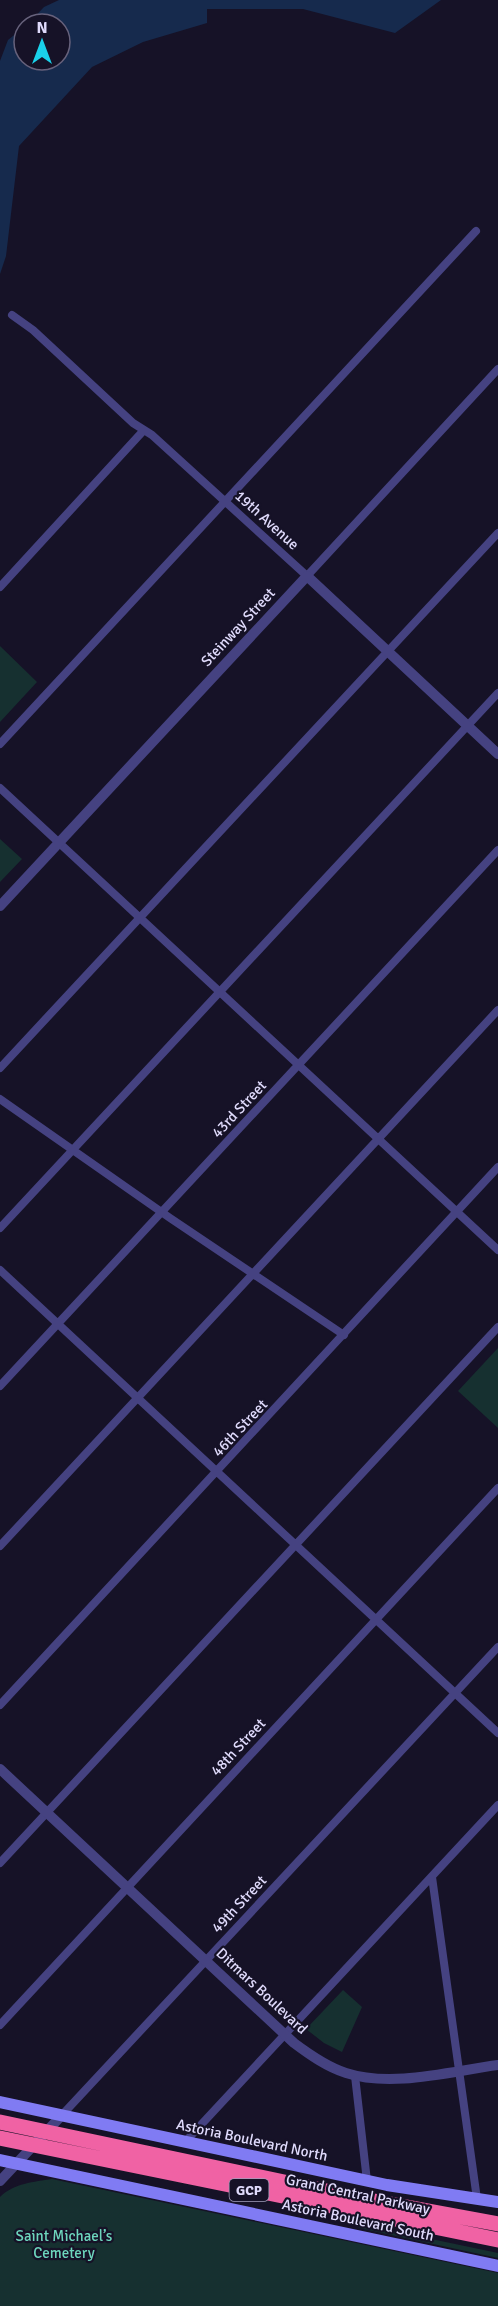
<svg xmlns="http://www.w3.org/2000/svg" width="498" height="2306" viewBox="0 0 498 2306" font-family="Signika,sans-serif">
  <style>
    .green { fill: #163030 }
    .water { fill: #162a4d }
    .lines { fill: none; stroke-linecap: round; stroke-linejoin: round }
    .minor { stroke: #454281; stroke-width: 8 }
    .tertiary { stroke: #454281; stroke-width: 10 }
    .secondary { stroke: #807bf3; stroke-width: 12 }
    .motorway { stroke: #f062a4; stroke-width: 15 }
    .labels { text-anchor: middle; stroke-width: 4.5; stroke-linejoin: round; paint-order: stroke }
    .shield { fill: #161227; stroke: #a39fbc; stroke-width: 1.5 }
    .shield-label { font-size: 14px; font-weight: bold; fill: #e0dbfc }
    .street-label { font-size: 15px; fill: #e0dbfc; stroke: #161227 }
    .park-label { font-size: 15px; fill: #6dd6bd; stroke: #161227 }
  </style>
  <rect width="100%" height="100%" fill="#161227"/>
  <path class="green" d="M0,646L37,682L0,722Z
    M0,839L22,859L0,882Z
    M498,1348V1428L458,1391Z
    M343,1990L362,2007L342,2052L324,2043L306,2029Z
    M52,2179L498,2273V2306H0V2197C14,2183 34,2182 52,2179Z
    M355,2223L498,2253V2258L359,2228Z"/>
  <path class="water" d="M59,0H441L395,33L303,9H207V23L143,42L92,67L19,146L6,256L0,274V61L8,40L24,27V60H60V24H28L44,7Z"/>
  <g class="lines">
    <path class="minor" d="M12,315L33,330L133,423L152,435L307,576L498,369
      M0,587L144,430
      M0,744L476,231
      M0,788L498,1250
      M0,1068L498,533
      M0,1099L170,1218L344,1335
      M0,1228L498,693
      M0,1270L498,1733
      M0,1386L498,850
      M0,1546L498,1010
      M0,1705L498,1167
      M0,1863L498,1327
      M432,1877L477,2199
      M0,2025L498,1488
      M355,2076L367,2181
      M62,2115L498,1647
      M185,2142L498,1805"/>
    <path class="tertiary" d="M0,906L307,576L498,754
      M0,1769L294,2043C310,2055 327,2067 346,2073C392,2088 452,2071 498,2065
      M0,2181L62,2115"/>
    <path class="secondary" d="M0,2102L387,2185L498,2202
      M0,2160L498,2266"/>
    <path class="motorway" d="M0,2122L369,2200L498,2224
      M0,2138L498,2240"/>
  </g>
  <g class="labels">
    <rect class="shield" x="229.5" y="2179" width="39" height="22" rx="4.5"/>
    <g class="shield-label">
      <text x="249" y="2195">GCP</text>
    </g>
    <g class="street-label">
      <text transform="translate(267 520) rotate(42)" y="5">19th Avenue</text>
      <text transform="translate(238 627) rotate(-47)" y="5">Steinway Street</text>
      <text transform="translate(239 1109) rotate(-47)" y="5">43rd Street</text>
      <text transform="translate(240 1428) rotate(-47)" y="5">46th Street</text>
      <text transform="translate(238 1747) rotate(-47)" y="5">48th Street</text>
      <text transform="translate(239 1904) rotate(-47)" y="5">49th Street</text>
      <text transform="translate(262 1991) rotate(43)" y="5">Ditmars Boulevard</text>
      <text transform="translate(252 2140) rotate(12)" y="5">Astoria Boulevard North</text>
      <text transform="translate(358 2194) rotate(12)" y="5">Grand Central Parkway</text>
      <text transform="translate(358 2220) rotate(12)" y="5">Astoria Boulevard South</text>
    </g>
    <g class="park-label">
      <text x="64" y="2241">Saint Michael’s<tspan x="64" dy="17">Cemetery</tspan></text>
    </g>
  </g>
  <g transform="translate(42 42)"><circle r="28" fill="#161227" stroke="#67627c" stroke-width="1.5"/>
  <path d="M0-4.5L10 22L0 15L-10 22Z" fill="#1ad1ea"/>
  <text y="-9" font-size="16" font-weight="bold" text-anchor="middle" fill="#e0dbfc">N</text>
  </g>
</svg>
